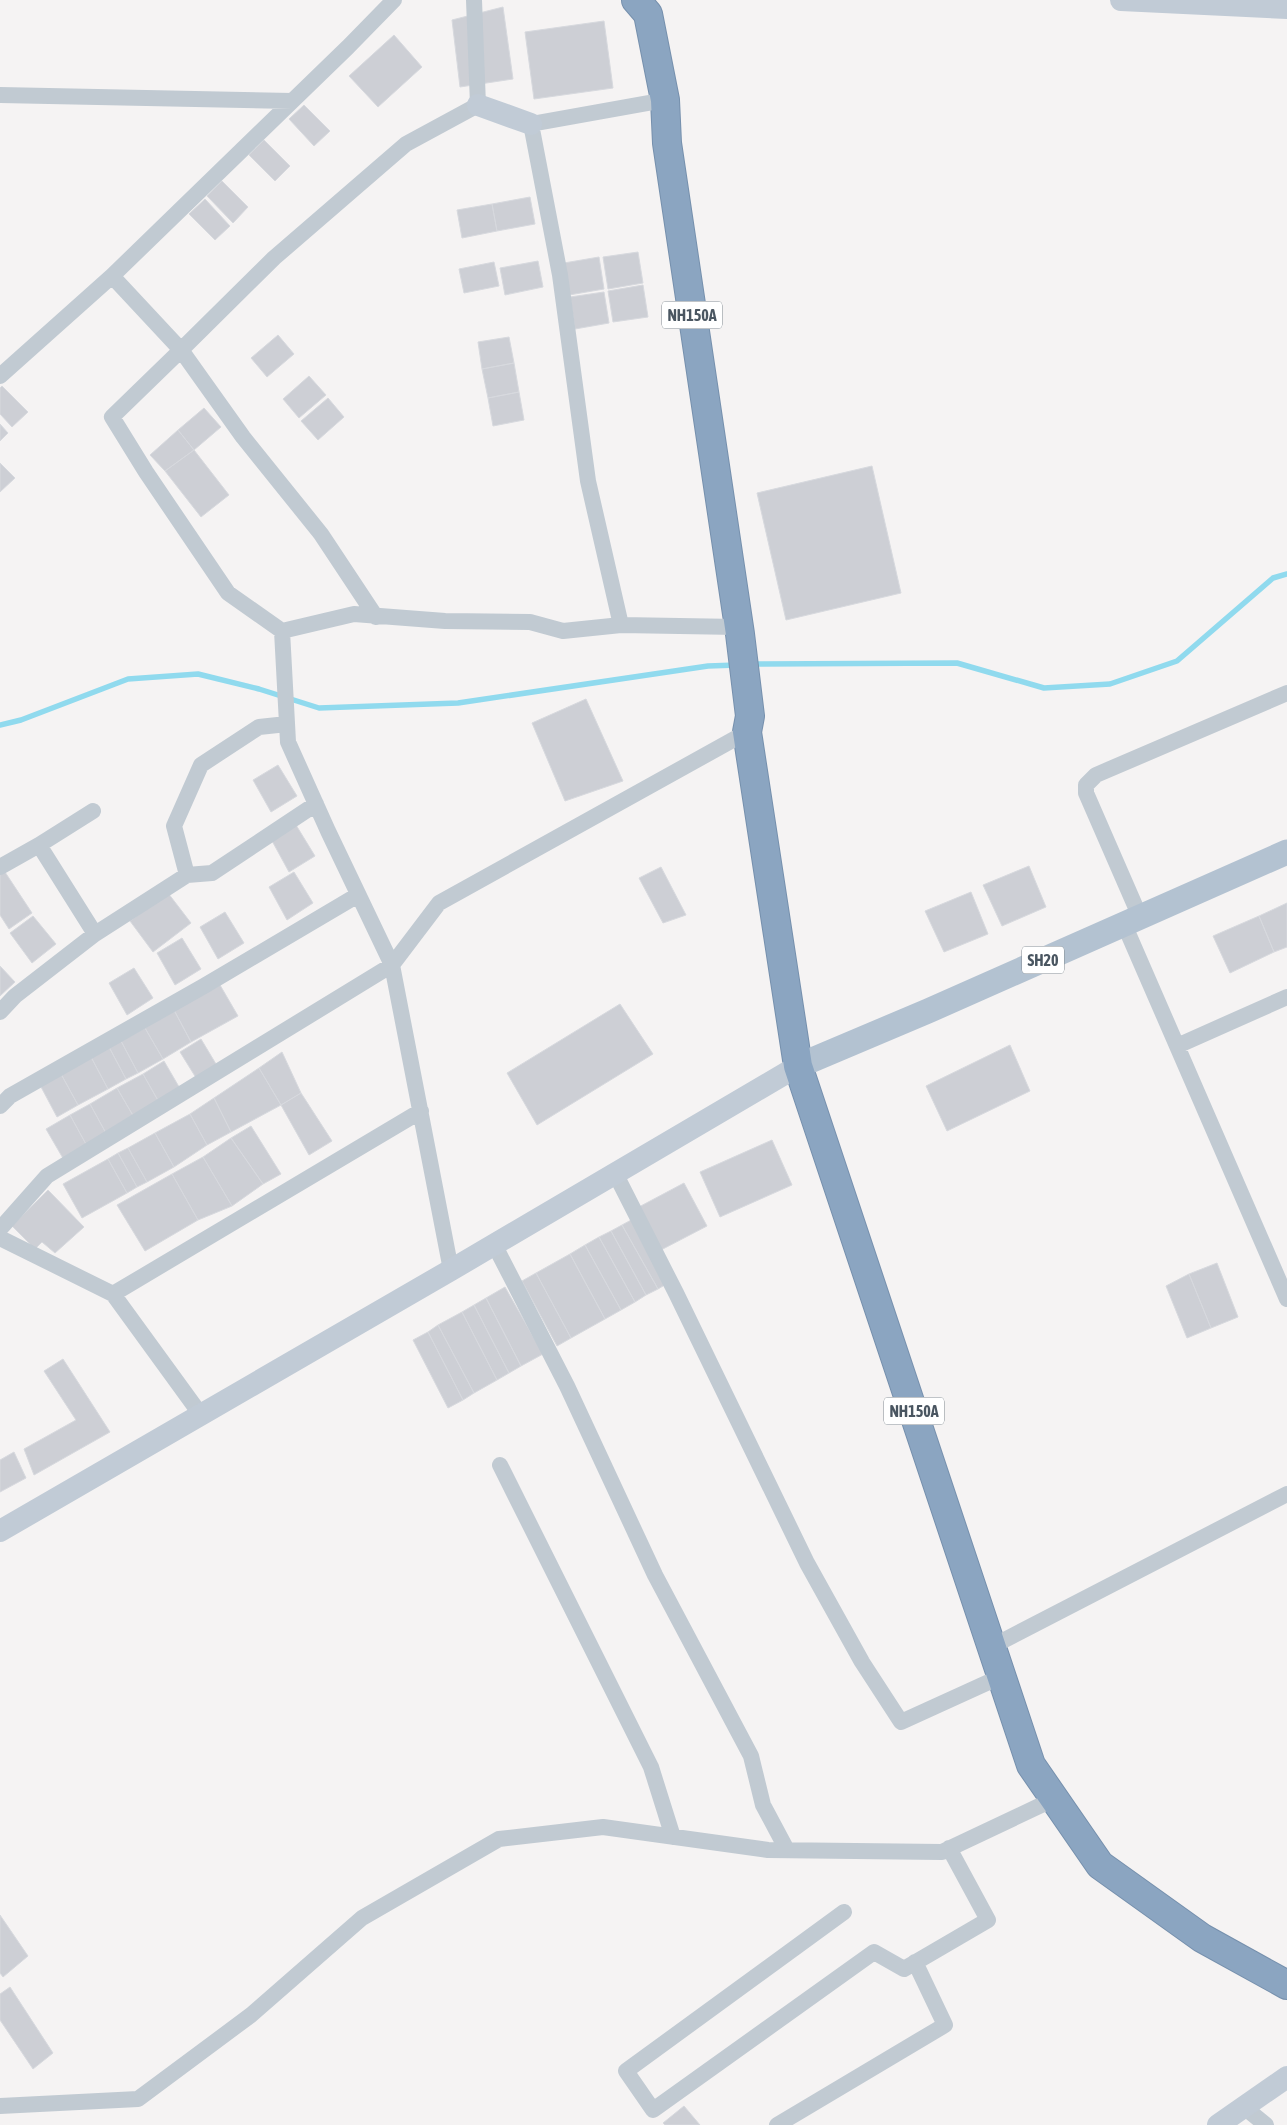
<svg xmlns="http://www.w3.org/2000/svg" width="1287" height="2125" viewBox="0 0 1287 2125" font-family="'Asap Condensed',sans-serif">
  <style>
    .lines { fill: none; stroke-linecap: round; stroke-linejoin: round }
    .stream { stroke: #90daee; stroke-width: 5.5 }
    .building { fill: #cdcfd5; stroke: #d7d9de }
    .highway-casing { stroke: #7690ad; stroke-width: 30 }
    .street { stroke: #c1cad2; stroke-width: 16 }
    .secondary { stroke: #c1cbd6; stroke-width: 22 }
    .primary { stroke: #b3c2d1; stroke-width: 25 }
    .highway { stroke: #8ba5c1; stroke-width: 28 }
    .labels { text-anchor: middle; stroke-width: 5; stroke-linejoin: round; paint-order: stroke }
    .shield { fill: #fff; stroke: #808990; stroke-width: 1 }
    .shield-label { font-size: 16px; font-weight: bold; fill: #4a5661 }
  </style>
  <rect width="100%" height="100%" fill="#f5f3f3"/>
  <g class="lines">
    <path class="stream" d="M751,664L957,663L1044,688L1110,684L1177,661L1273,578L1287,574
      M0,725L21,720L128,679L198,674L259,689L319,708L458,703L708,666L737,665"/>
  </g>
  <path class="building" d="M503,7L513,79L460,87L452,20Z
    M604,21L613,88L534,99L525,32Z
    M394,35L422,67L378,107L349,76Z
    M304,105L330,131L314,146L289,119Z
    M264,140L290,166L275,181L249,155Z
    M222,181L248,207L233,223L207,196Z
    M530,197L535,224L497,231L492,204Z
    M205,199L230,226L215,240L189,214Z
    M492,204L497,231L462,238L457,210Z
    M638,252L643,283L608,289L603,257Z
    M599,257L604,289L569,295L564,263Z
    M538,261L543,287L505,295L500,268Z
    M494,262L499,286L464,293L459,269Z
    M643,285L648,317L613,322L608,291Z
    M604,292L609,323L575,329L570,297Z
    M278,335L294,354L267,377L251,358Z
    M509,337L514,363L482,369L478,342Z
    M514,363L519,392L488,398L482,369Z
    M309,376L326,395L299,418L283,399Z
    M2,386L28,412L12,427L0,414V388Z
    M519,392L524,420L493,426L488,398Z
    M328,398L344,417L318,440L301,421Z
    M204,408L221,427L194,450L178,430Z
    M0,424L8,433L0,441Z
    M178,430L194,450L165,471L150,455Z
    M194,450L229,495L201,517L165,471Z
    M0,463L15,478L0,492Z
    M872,466L901,593L786,620L757,493Z
    M586,699L623,781L565,801L532,723Z
    M278,765L297,796L271,812L253,780Z
    M296,825L315,856L289,872L271,839Z
    M1029,866L1046,907L1002,926L983,885Z
    M661,867L686,915L663,923L639,878Z
    M3,869L32,913L9,929L0,915V871Z
    M294,872L313,903L287,920L269,887Z
    M971,892L988,934L944,952L925,911Z
    M168,893L191,923L153,952L130,921Z
    M1287,903V947L1274,952L1259,916Z
    M225,912L244,943L218,959L200,927Z
    M33,916L56,944L32,963L10,933Z
    M1259,916L1274,952L1230,973L1213,936Z
    M182,938L201,969L175,985L157,953Z
    M0,966L15,982L0,996Z
    M134,968L153,998L127,1015L109,983Z
    M220,985L238,1016L191,1042L174,1010Z
    M620,1004L653,1054L537,1125L507,1073Z
    M174,1010L191,1042L163,1059L145,1028Z
    M145,1028L163,1059L138,1073L121,1041Z
    M201,1039L219,1069L198,1081L180,1052Z
    M121,1041L138,1073L126,1079L109,1047Z
    M1010,1045L1030,1091L947,1131L926,1086Z
    M109,1047L126,1079L108,1089L91,1057Z
    M282,1052L301,1093L281,1105L259,1068Z
    M91,1057L108,1089L78,1105L61,1074Z
    M164,1061L182,1092L160,1104L143,1074Z
    M259,1068L281,1105L231,1132L214,1098Z
    M61,1074L78,1105L57,1117L40,1085Z
    M143,1074L160,1104L135,1119L117,1088Z
    M117,1088L135,1119L107,1135L90,1104Z
    M301,1093L332,1141L309,1155L281,1105Z
    M214,1098L231,1132L207,1145L190,1114Z
    M90,1104L107,1135L87,1146L70,1115Z
    M190,1114L207,1145L174,1167L155,1133Z
    M70,1115L87,1146L64,1160L46,1129Z
    M251,1126L281,1174L263,1184L231,1138Z
    M155,1133L174,1167L147,1182L128,1148Z
    M231,1138L263,1184L232,1206L203,1157Z
    M772,1140L792,1185L720,1217L700,1172Z
    M128,1148L147,1182L137,1187L118,1153Z
    M118,1153L137,1187L127,1193L108,1159Z
    M203,1157L232,1206L198,1220L172,1174Z
    M108,1159L127,1193L82,1218L63,1184Z
    M172,1174L198,1220L145,1251L117,1205Z
    M684,1183L707,1226L659,1251L637,1208Z
    M48,1190L84,1227L55,1253L42,1242L35,1249L12,1226Z
    M633,1219L668,1283L658,1289L622,1225Z
    M622,1225L658,1289L646,1295L611,1231Z
    M611,1231L646,1295L635,1302L599,1237Z
    M599,1237L635,1302L621,1310L585,1245Z
    M585,1245L621,1310L605,1319L570,1254Z
    M570,1254L605,1319L571,1338L536,1273Z
    M1217,1263L1238,1317L1211,1328L1189,1274Z
    M536,1273L571,1338L557,1346L522,1281Z
    M1189,1274L1211,1328L1187,1338L1166,1286Z
    M505,1287L543,1354L521,1366L486,1298Z
    M486,1298L521,1366L509,1373L474,1305Z
    M474,1305L509,1373L497,1380L462,1312Z
    M462,1312L497,1380L474,1393L438,1325Z
    M438,1325L474,1393L463,1400L428,1332Z
    M428,1332L463,1400L448,1408L413,1340Z
    M63,1359L110,1432L34,1475L24,1449L76,1420L44,1371Z
    M14,1452L26,1478L0,1492V1460Z
    M0,1915L28,1956L3,1977L0,1973Z
    M10,1987L53,2053L33,2069L0,2020V1994Z
    M684,2106L700,2125H665L663,2123Z"/>
  <g class="lines">
    <defs>
      <path id="highway" d="M636,0L648,14L665,100L667,143L740,634L750,716L747,732L798,1066L1031,1765L1100,1865L1202,1938L1287,1985"/>
    </defs>
    <use href="#highway" class="highway-casing"/>
    <path class="street" d="M394,0L348,47L112,276L181,350L112,417L146,472L228,593L282,631L354,614L445,621L530,622L563,631L621,625L738,627
      M0,95L292,101
      M0,376L112,276
      M376,617L321,534L243,437L181,350L274,258L406,144L478,105L474,0
      M621,625L588,481L560,275L531,124L665,100
      M39,845L93,811
      M0,867L39,845L95,934
      M187,875L174,826L201,765L259,727L287,724
      M1140,917L1086,793V785L1096,775L1287,693
      M1124,924L1287,1299
      M0,1012L15,996L95,934L187,875L212,873L316,804
      M1177,1046L1287,997
      M0,1106L10,1096L204,986L358,895
      M615,1173L676,1293L807,1563L862,1662L901,1722L1002,1676
      M0,1229L47,1176L392,965L328,831L288,742L282,631
      M0,1238L113,1294L201,1415
      M494,1244L567,1386L655,1575L751,1756L763,1805L787,1850
      M451,1270L392,965L439,903L747,732
      M113,1294L421,1111
      M500,1465L651,1767L673,1837
      M993,1646L1287,1494
      M844,1912L626,2071L653,2110L874,1952L904,1969L988,1920L949,1848
      M0,2106L138,2099L251,2015L362,1918L499,1839L603,1827L768,1850L942,1852L1054,1799
      M1244,2107L1266,2125
      M777,2125L945,2025L915,1962"/>
    <path class="secondary" d="M1121,0L1287,8
      M478,105L531,124
      M0,1531L451,1270L798,1066
      M1218,2125L1287,2077"/>
    <path class="primary" d="M798,1066L928,1011L1287,852"/>
    <use href="#highway" class="highway"/>
  </g>
  <g class="labels">
    <g class="shield">
      <rect x="662" y="301.5" width="60" height="27" rx="4"/>
      <rect x="1022" y="946.5" width="42" height="27" rx="4"/>
      <rect x="884" y="1397.5" width="60" height="27" rx="4"/>
    </g>
    <g class="shield-label">
      <text x="692" y="321">NH150A</text>
      <text x="1043" y="966">SH20</text>
      <text x="914" y="1417">NH150A</text>
    </g>
  </g>
</svg>
